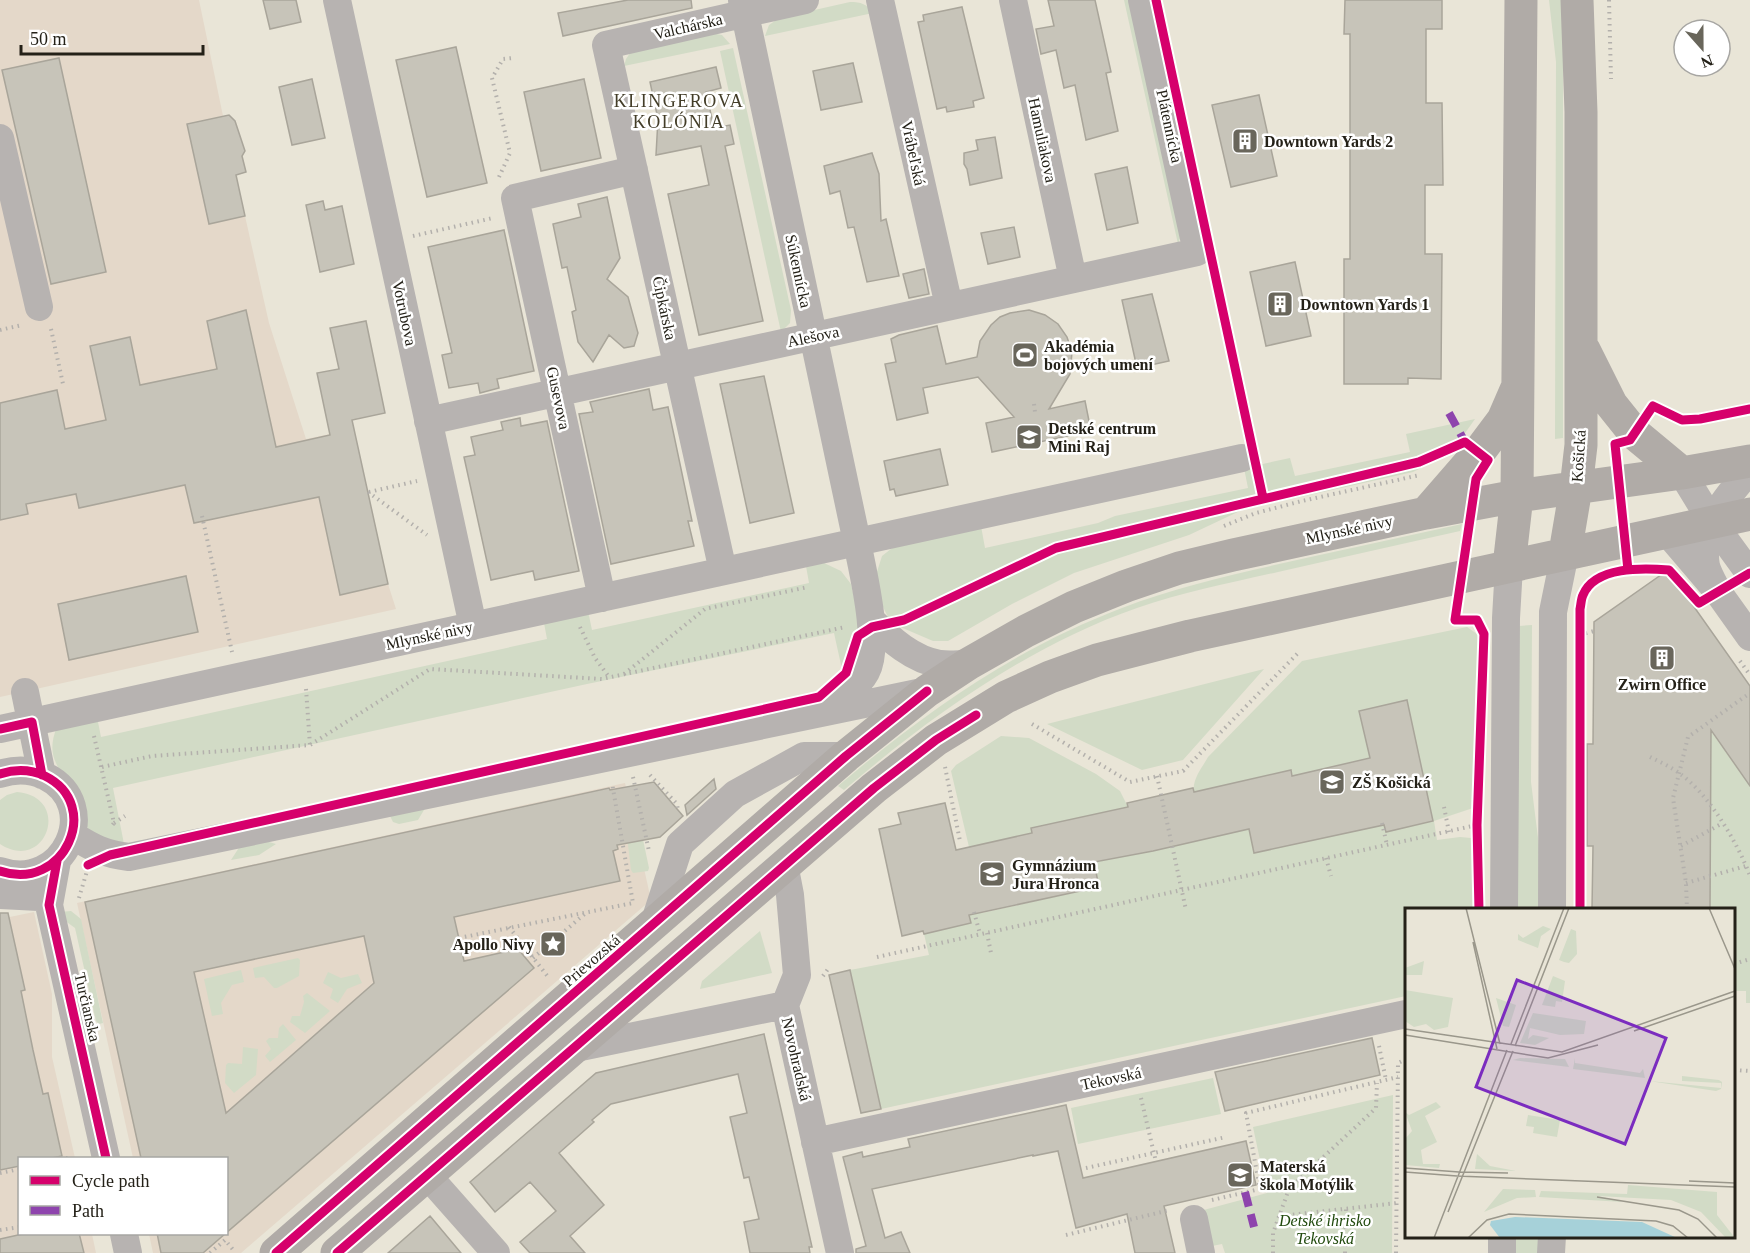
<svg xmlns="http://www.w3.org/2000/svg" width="1750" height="1253" viewBox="0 0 1750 1253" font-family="Georgia,serif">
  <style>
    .commercial { fill: #e4d8c9 }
    .green { fill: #d2dbc6 }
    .building { fill: #c7c4b9; stroke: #a9a59a; stroke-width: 1.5; fill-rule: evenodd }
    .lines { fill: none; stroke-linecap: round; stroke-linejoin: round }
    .path { stroke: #b3b0ac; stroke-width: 4; stroke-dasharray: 1.5 4.5; stroke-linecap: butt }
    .minor { stroke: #b7b3b1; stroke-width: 28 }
    .major { stroke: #b0aba7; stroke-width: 33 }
    .quiet { stroke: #8e44ad; stroke-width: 8; stroke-dasharray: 15 8; stroke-linecap: butt }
    .cycleway-casing { stroke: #fff; stroke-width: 13 }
    .cycleway { stroke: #d6006c; stroke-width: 9 }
    .labels { text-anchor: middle; stroke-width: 5; stroke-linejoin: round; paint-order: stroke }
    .street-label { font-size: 16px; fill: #242118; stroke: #fff }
    .poi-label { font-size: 16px; font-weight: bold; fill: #242118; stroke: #fff; text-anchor: start }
    .park-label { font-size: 16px; font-style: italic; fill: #214a0d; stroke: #fff }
    .neighbourhood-label { font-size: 18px; letter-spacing: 1.5px; fill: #433d28; stroke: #fff }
    .inset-road { fill: none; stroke: #9a978b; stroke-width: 1.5 }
    .view { fill: #7b2cbf; fill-opacity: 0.15; stroke: #7b2cbf; stroke-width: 3 }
    .inset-edge { fill: none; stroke: #242118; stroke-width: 3 }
  </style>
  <rect width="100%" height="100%" fill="#e9e5d7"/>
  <path class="commercial" d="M0,0H199L223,116L187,124L210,223L245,216L269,323L306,439L354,429L388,584L396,609L0,697Z
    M625,783L651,900L241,1253H153L149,1234H226V1158H133L77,903Z
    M34,912L52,994V1057L75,1158H20V1234H92L96,1253H0V919Z"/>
  <path class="green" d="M1124,0H1132L1182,232L1178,244Z
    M1549,0H1562L1563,14V438L1555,439L1556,62Z
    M850,2C861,2 867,4 873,13L765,36L769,25L779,18Z
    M711,33L722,35L730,44L624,66L626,59L630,53Z
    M733,48L791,310L790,323L781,332L720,51Z
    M1475,419L1451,453L1413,472L1242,510L1189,535L1074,573L1012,604L948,641H933L891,623L883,607L876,575L882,556L896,545L981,526L985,548L1098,523L1115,516L1248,488L1244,468L1290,458L1295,476L1410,452L1406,434Z
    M1462,524L1460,531C1399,545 1338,558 1278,572C1230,583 1183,592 1137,608C1028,646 931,716 844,790L838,786C925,712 1014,649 1122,608C1181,585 1244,572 1306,558C1358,547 1410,535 1462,524Z
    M824,563L841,571L851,584L864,642L861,657L845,683L834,633L587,684L113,788L124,844L92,839C86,825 82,809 75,795C61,769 44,758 57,727L97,717L101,737L547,639L544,623L588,611L592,630L809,583L806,566Z
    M1532,625L1531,782L1542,870V909L1517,910L1519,626Z
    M1467,627L1477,634L1480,646L1476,680L1473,808L1434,821L1437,840L1460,837L1471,838L1473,846L1474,909L1406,910V996L881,1109L850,970L929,955L924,934L971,923L969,913L981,910L982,913L1099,887L1094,862L1153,851L1249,829L1254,853L1384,823L1386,832L1433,821L1406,700L1359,712L1371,762L1356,761L1292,776L1291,771L1194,792C1192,779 1202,768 1208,757L1302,661Z
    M1264,669L1183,760L1142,770L1047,724Z
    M1710,730L1750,786V1003H1746V991H1734V910L1662,909V872Z
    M1001,736L1029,738L1096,774L1120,791L1128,807L1031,828L1032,833L969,847L951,771L956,765Z
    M17,792C73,797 46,874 0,844V800L7,795Z
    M622,794L634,797L649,868L648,871L633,873L631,870Z
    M427,805L418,820L399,824L393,822L389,814Z
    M255,838L276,844L259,855L231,860L242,843Z
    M71,911L81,919L103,1023L99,1024L96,1021L75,928L64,920L60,912Z
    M760,931L772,973L700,989L702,981Z
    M298,958L300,960L299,976L277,988H274L264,977L255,978L253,968Z
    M241,970L244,982L232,985L221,1003L223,1014L212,1016L204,979Z
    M328,972L341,978L358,974L362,983L347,989L338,1003L330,998L333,989L323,983Z
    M307,993L330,1011L305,1033L290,1022L292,1016H300L304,1002L303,996Z
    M283,1024L296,1040L270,1062L265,1056L271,1049L266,1041L269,1038H278L279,1028Z
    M243,1047L258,1049L256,1075L234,1093L225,1083L226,1065L228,1063L242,1064Z
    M1213,1078L1221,1114L1078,1144L1071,1108Z
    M1393,1095L1392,1253H1225L1222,1244L1207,1247L1200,1211L1267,1193L1253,1127Z
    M1515,1237H1540V1253H1515Z"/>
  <path class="building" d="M263,0H296L301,22L270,29Z
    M628,0H691L692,8L563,36L558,13Z
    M1048,0H1095L1111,72L1106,73L1118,131L1086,140L1075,85L1064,88L1056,50L1041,54L1036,29L1054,26Z
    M1345,0H1442V29H1426V103H1442L1443,185H1425V254H1442L1441,379L1408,378V384H1344V259H1350V34H1344Z
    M962,7L984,98L973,101L974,107L947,112L946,107L937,109L918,22L924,21L923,15Z
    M456,47L487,183L427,197L396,60Z
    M59,58L106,272L51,284L2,70Z
    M853,63L862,102L821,110L813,71Z
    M716,67L721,88L706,92L714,128L730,125L734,144L725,146L763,321L699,335L668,194L709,185L701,146L656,155L658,119L650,82Z
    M312,79L325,138L292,145L279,87Z
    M584,79L601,158L541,171L524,92Z
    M1259,95L1277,176L1231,187L1212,105Z
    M229,115L235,121L245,151L242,156L246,172L236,175L245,216L209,224L187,124Z
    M995,137L1002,178L970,185L967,169L964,164V153L978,150L976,140Z
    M872,153L879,174L881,221L886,219L899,276L867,282L854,227L848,228L840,191L830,194L824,166Z
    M1127,167L1138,223L1107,230L1095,174Z
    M607,197L620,258L607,279L628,297L638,333L634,346L624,348L609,335L593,362L578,342L572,312L576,310L567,267L562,268L553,224L581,217L578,204Z
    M323,201L325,210L342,206L354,264L320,272L306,205Z
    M1014,227L1020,257L988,264L981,233Z
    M504,230L534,371L497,379L499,388L480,393L478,383L449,388L442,355L452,353L428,247Z
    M1295,262L1311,336L1266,346L1250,272Z
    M924,269L929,294L909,298L903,274Z
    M1152,294L1169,361L1137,368L1122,300Z
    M246,310L276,447L330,435L317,373L339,369L330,328L366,321L385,413L352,420L388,584L340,595L319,497L194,523L185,485L79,508L76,494L26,504L28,514L0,520V403L57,390L65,429L106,420L90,346L130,337L140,385L217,369L207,321Z
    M1029,310L1045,315L1058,324L1067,337L1072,352L1070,374L1049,409L1085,401L1091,431L992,452L986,423L1014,417L978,377L923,388L928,413L897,420L885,364L896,362L891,339L899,335L937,326L946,364L977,357L980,341L991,325L1000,317L1010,313Z
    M764,376L794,513L750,523L720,384Z
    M649,389L653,410L668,407L692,521H688L694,546L611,564L579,414L593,412L590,402Z
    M520,418L521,426L547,421L579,571L535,580L533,571L491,580L464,457L475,455L471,437L503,430L501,422Z
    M940,449L948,485L896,496L894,489L890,490L884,461Z
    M1668,570L1750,686V786L1711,730L1710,909H1592L1593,846H1587V744H1593L1594,622Z
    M186,576L198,632L69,660L58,604Z
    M1407,700L1433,821L1386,832L1384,825L1254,853L1249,829L1153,851L1094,862L1099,887L969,915L971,923L924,934L923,931L902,936L879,829L901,824L898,813L945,803L956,850L1032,833L1031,828L1128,807L1127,803L1193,788L1194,792L1291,770L1292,776L1370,758L1359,711Z
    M714,779L716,789L687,815L685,805Z
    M654,782L683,816L660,837L617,845L618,849L613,851L620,881L454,917L464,961L518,949L534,968L226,1233V1158H141L85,902L609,788L610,790ZM364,936L374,983L226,1113L194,972Z
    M0,913H8L25,990L21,991L33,1050L43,1094L48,1093L62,1156L52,1158H20V1166L0,1170Z
    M850,970L881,1109L861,1113L829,975Z
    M764,1034L812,1247H809L810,1253H750L744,1222L759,1219L749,1177L744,1178L730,1117L747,1113L738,1074L611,1104L592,1120L594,1122L559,1153L604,1205L570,1236L585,1253H530L520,1242L556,1211L530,1182L495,1212L470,1182L596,1073Z
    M1372,1038L1380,1075L1225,1111L1215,1072Z
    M1066,1105L1083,1178L1246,1141L1256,1185L1164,1206L1175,1253H1135L1127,1214L1076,1228L1058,1151L1033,1156V1155L872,1189L885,1238L901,1232L910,1253H856V1249L866,1246L843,1157L862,1152L863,1157L910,1147L908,1139Z
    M430,1216L461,1253H388Z
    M27,1233H79L84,1253H0V1239Z
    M157,1233H226L203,1253H161Z"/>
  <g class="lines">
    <path class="path" d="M1609,0L1611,79
      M499,177L510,153L492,78L503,59L513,58
      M413,236L493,218
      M51,329L63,384
      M0,330L22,325
      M1034,404L1035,412
      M368,492L427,535
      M369,492L417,481
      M202,516L232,652
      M1224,526L1256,513L1302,501L1420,475
      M1644,569H1663
      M1585,592L1593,582L1602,577
      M580,627L595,658L609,677
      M1580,635L1594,631
      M1740,661L1750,675
      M624,674L705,609L808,587
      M306,689L310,745
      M1032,724L1130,782L1183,771L1298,653
      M94,736L114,823L110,828
      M1650,757C1660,762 1671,767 1679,773C1708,793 1738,843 1750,876
      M102,767L152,756L310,745L430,669L602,679L845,627
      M945,767L960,841
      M650,775L677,804L678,811
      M1157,776L1186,910
      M633,777L649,851
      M1444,807L1449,832
      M114,823L125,816
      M1382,823L1387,845
      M1681,846L1723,823
      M1326,858L1331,876
      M1686,883L1746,866
      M79,898L87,871
      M1687,910L1686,883L1673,798L1688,737L1750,693
      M974,912L980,934
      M509,927L549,978
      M987,933L991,953
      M459,938L633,903L612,783
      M877,957L1477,825
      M533,958L587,912
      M1734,964L1750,959
      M823,976L828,969
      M1379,1046L1386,1080
      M1734,1070L1750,1071
      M1141,1098L1156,1162
      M66,1158H70
      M1086,1168L1226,1137
      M0,1173L20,1169
      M1212,1200L1260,1189L1246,1113L1398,1077
      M1281,1216L1397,1203
      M0,1230L20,1227
      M1066,1235L1170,1210
      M210,1253L225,1240L235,1252
      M1273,1253V1233L1289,1189L1376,1108L1377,1083
      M1345,1253L1346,1209
      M1396,1253L1398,1063L1406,1059"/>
    <path class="minor" d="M337,0L473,626
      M742,0L857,542C863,573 881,644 866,672C858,687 838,700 824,709
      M880,0L949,306
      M1013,0L1073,279
      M0,138L39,307
      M428,421L1197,252L1142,0
      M1682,473L1712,522L1750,574
      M1666,531L1718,592L1750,637
      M723,571L606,45L805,0
      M1718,592C1714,584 1708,574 1706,566C1699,528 1727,496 1750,470
      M602,598L515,198L634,170
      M872,621C890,639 913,660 940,664C949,665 959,664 968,664
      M25,692L42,775
      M0,729L1242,458
      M0,774C15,769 30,769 45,776C104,805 64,893 0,871
      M72,835C93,848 104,854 129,857L927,691
      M57,861L49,905L106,1158
      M784,864L790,895L797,975L785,1005L840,1253
      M0,895L39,897
      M1504,910L1506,618L1509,566
      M1552,910L1553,612L1565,553
      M654,924L680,844L735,794L804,756H846
      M571,1049L785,1005
      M815,1142L1406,1014
      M427,1175L496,1253
      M1194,1219L1201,1253
      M124,1234L128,1253
      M1502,1253V1236
      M1551,1253L1552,1236"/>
    <path class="major" d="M1584,350L1611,404L1635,434L1682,473
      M1426,513L1479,452L1503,420L1516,390
      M1565,553L1576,488L1581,445V112L1577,0
      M1509,566L1517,496L1521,0
      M276,1253L846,756L927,691L968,664L1026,631L1074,607L1126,586L1179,568L1233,555L1426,513L1517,496L1682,473L1750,461
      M337,1253L874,788L936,740L1006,697L1050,677L1097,660L1190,636L1750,514"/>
    <path class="quiet" d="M1449,413L1465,442
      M1245,1192L1254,1227"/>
    <defs>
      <path id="cycleway" d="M1156,0L1263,498
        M1628,570L1615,444L1630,440L1653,406L1682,420L1700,419L1750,409
        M0,729L32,722L42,775
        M0,774C15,769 30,769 45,776C104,805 64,893 0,871
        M57,861L49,905L106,1158
        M88,865L110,855L819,697L846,673L858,636L872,627L904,620L1056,548L1419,462L1465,442L1488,460L1476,479L1455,620H1477L1484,634L1477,825L1479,910
        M1580,910V609C1581,605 1581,599 1583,595C1595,566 1643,568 1669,570L1699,603L1750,573
        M276,1253L846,756L927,691
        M337,1253L874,788L936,740L976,715"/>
    </defs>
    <use href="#cycleway" class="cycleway-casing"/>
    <use href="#cycleway" class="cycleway"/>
  </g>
  <defs>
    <symbol id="building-square" viewBox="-11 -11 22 22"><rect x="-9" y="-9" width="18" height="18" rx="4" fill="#69665b" stroke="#fff"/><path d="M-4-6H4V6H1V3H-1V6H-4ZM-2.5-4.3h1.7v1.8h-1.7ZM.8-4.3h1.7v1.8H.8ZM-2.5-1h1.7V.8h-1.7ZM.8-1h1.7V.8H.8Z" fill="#fff"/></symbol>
    <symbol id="stadium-square" viewBox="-11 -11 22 22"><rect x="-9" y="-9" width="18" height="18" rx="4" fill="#69665b" stroke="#fff"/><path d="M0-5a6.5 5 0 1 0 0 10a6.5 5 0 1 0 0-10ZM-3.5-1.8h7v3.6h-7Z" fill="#fff"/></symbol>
    <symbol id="school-square" viewBox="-11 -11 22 22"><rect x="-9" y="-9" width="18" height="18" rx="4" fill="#69665b" stroke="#fff"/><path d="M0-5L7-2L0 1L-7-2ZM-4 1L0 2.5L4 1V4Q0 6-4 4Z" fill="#fff"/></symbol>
    <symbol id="sight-square" viewBox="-11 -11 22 22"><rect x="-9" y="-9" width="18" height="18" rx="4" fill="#69665b" stroke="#fff"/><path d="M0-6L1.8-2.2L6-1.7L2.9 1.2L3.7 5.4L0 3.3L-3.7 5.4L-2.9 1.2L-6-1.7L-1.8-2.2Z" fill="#fff"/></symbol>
  </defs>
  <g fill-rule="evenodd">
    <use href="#building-square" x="1230" y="126" width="30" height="30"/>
    <use href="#building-square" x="1265" y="289" width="30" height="30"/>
    <use href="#stadium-square" x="1010" y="340" width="30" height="30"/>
    <use href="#school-square" x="1014" y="422" width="30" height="30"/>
    <use href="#building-square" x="1647" y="643" width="30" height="30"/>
    <use href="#school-square" x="1317" y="767" width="30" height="30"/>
    <use href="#school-square" x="977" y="859" width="30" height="30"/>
    <use href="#sight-square" x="538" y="929" width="30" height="30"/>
    <use href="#school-square" x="1225" y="1160" width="30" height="30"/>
  </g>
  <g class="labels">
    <g class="street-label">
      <text transform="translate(688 26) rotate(-13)" y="6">Valchárska</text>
      <text transform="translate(1170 126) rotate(78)" y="6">Plátennícka</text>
      <text transform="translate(1043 140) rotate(78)" y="6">Hamuliakova</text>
      <text transform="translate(914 153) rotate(78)" y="6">Vrábeľská</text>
      <text transform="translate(799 271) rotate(78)" y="6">Súkennícka</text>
      <text transform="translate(665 308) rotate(78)" y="6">Čipkárska</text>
      <text transform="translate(405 313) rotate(78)" y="6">Votrubova</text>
      <text transform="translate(813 336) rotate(-12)" y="6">Alešova</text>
      <text transform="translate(559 398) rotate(78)" y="6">Gusevova</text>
      <text transform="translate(1578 456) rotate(-86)" y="6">Košická</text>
      <text transform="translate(1349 529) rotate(-12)" y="6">Mlynské nivy</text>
      <text transform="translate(429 635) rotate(-12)" y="6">Mlynské nivy</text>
      <text transform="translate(591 960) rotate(-41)" y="6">Prievozská</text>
      <text transform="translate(88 1007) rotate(77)" y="6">Turčianska</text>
      <text transform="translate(797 1059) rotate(77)" y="6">Novohradská</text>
      <text transform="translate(1111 1078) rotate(-12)" y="6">Tekovská</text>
    </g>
    <g class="poi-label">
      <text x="1264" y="147">Downtown Yards 2</text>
      <text x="1300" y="310">Downtown Yards 1</text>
      <text x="1044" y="352">Akadémia<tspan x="1044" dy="18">bojových umení</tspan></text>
      <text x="1048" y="434">Detské centrum<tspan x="1048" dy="18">Mini Raj</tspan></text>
      <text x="1662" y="690" text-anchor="middle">Zwirn Office</text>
      <text x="1352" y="788">ZŠ Košická</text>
      <text x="1012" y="871">Gymnázium<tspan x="1012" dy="18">Jura Hronca</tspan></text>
      <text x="534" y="950" text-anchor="end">Apollo Nivy</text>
      <text x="1260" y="1172">Materská<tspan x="1260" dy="18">škola Motýlik</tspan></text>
    </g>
    <g class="park-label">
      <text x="1325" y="1226">Detské ihrisko<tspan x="1325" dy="18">Tekovská</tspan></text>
    </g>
    <g class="neighbourhood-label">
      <text x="679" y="107">KLINGEROVA<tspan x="679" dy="21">KOLÓNIA</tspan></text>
    </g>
  </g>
  <g transform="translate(1405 908)">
    <rect width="330" height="330" fill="#e9e5d7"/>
    <path d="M138,18L146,21L136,28L133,40L113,32V26L118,30ZM166,21L171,23L172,46L164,55L159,54L154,52ZM19,53L17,67H0V60ZM148,68L160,73L157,94L151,93L150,99L137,97ZM0,82L48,90L43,119L29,122L21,116L9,119L0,113ZM91,90L111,97L104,119L98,118ZM128,105L181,113L179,126L155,127L125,120L123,131L128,127L144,130L130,137L115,135ZM115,150L160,151L164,159L108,152ZM170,150V155L235,165L238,161L240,170L168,161ZM277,168L314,172L317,174L316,181L311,183L244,173L316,180V175L277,173ZM31,194L36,199L20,208L32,234L16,242L18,256H35L34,260L0,257V231L7,223L0,204L4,207ZM123,207L155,212L152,229L128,225L129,219L121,218ZM72,246L85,258L111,263L70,261ZM223,277L312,284V307L330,330H321L296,304L266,292L193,288L218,294L134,289L136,283L222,286ZM98,281L130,282L131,289L112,290L79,304Z" fill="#d2dbc6"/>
    <path d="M110,309L237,314L272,330H95L85,317L86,313Z" fill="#a6d1d9"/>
    <path class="inset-road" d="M61,0L95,136M304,0L330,61M68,34L92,141M0,121L157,144L330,83M229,123L330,88M0,127L143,150L193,137M106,136L159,0M110,138L164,0M0,260L54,264M0,264L52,268M54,264L103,265M52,268L330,279M284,273L330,275M192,289L274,302L293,311L312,330M43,304L108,143M29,330L102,142M63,330L82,312L104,306L251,313L268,318L283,330"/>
    <path class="view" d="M112,72L261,130L220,236L71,179Z"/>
    <rect width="330" height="330" class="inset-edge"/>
  </g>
  <rect x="18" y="1157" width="210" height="78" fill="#ffffff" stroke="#a7a6a3" stroke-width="1.5"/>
  <rect x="30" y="1176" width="30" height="9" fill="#d6006c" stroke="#a7a6a3" stroke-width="1.5"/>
  <text x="72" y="1187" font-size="18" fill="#242118">Cycle path</text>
  <rect x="30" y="1206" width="30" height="9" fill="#8e44ad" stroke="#a7a6a3" stroke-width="1.5"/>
  <text x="72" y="1217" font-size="18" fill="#242118">Path</text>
  <g transform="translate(1702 48) rotate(159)"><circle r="28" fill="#ffffff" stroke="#a7a6a3" stroke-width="1.5"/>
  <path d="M0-4.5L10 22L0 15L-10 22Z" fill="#69665b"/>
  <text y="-9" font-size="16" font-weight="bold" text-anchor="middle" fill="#242118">N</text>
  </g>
  <path d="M21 45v9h182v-9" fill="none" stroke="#242118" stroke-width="3"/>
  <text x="30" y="45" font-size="18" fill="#242118" stroke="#ffffff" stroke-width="4.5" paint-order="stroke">50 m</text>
</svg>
